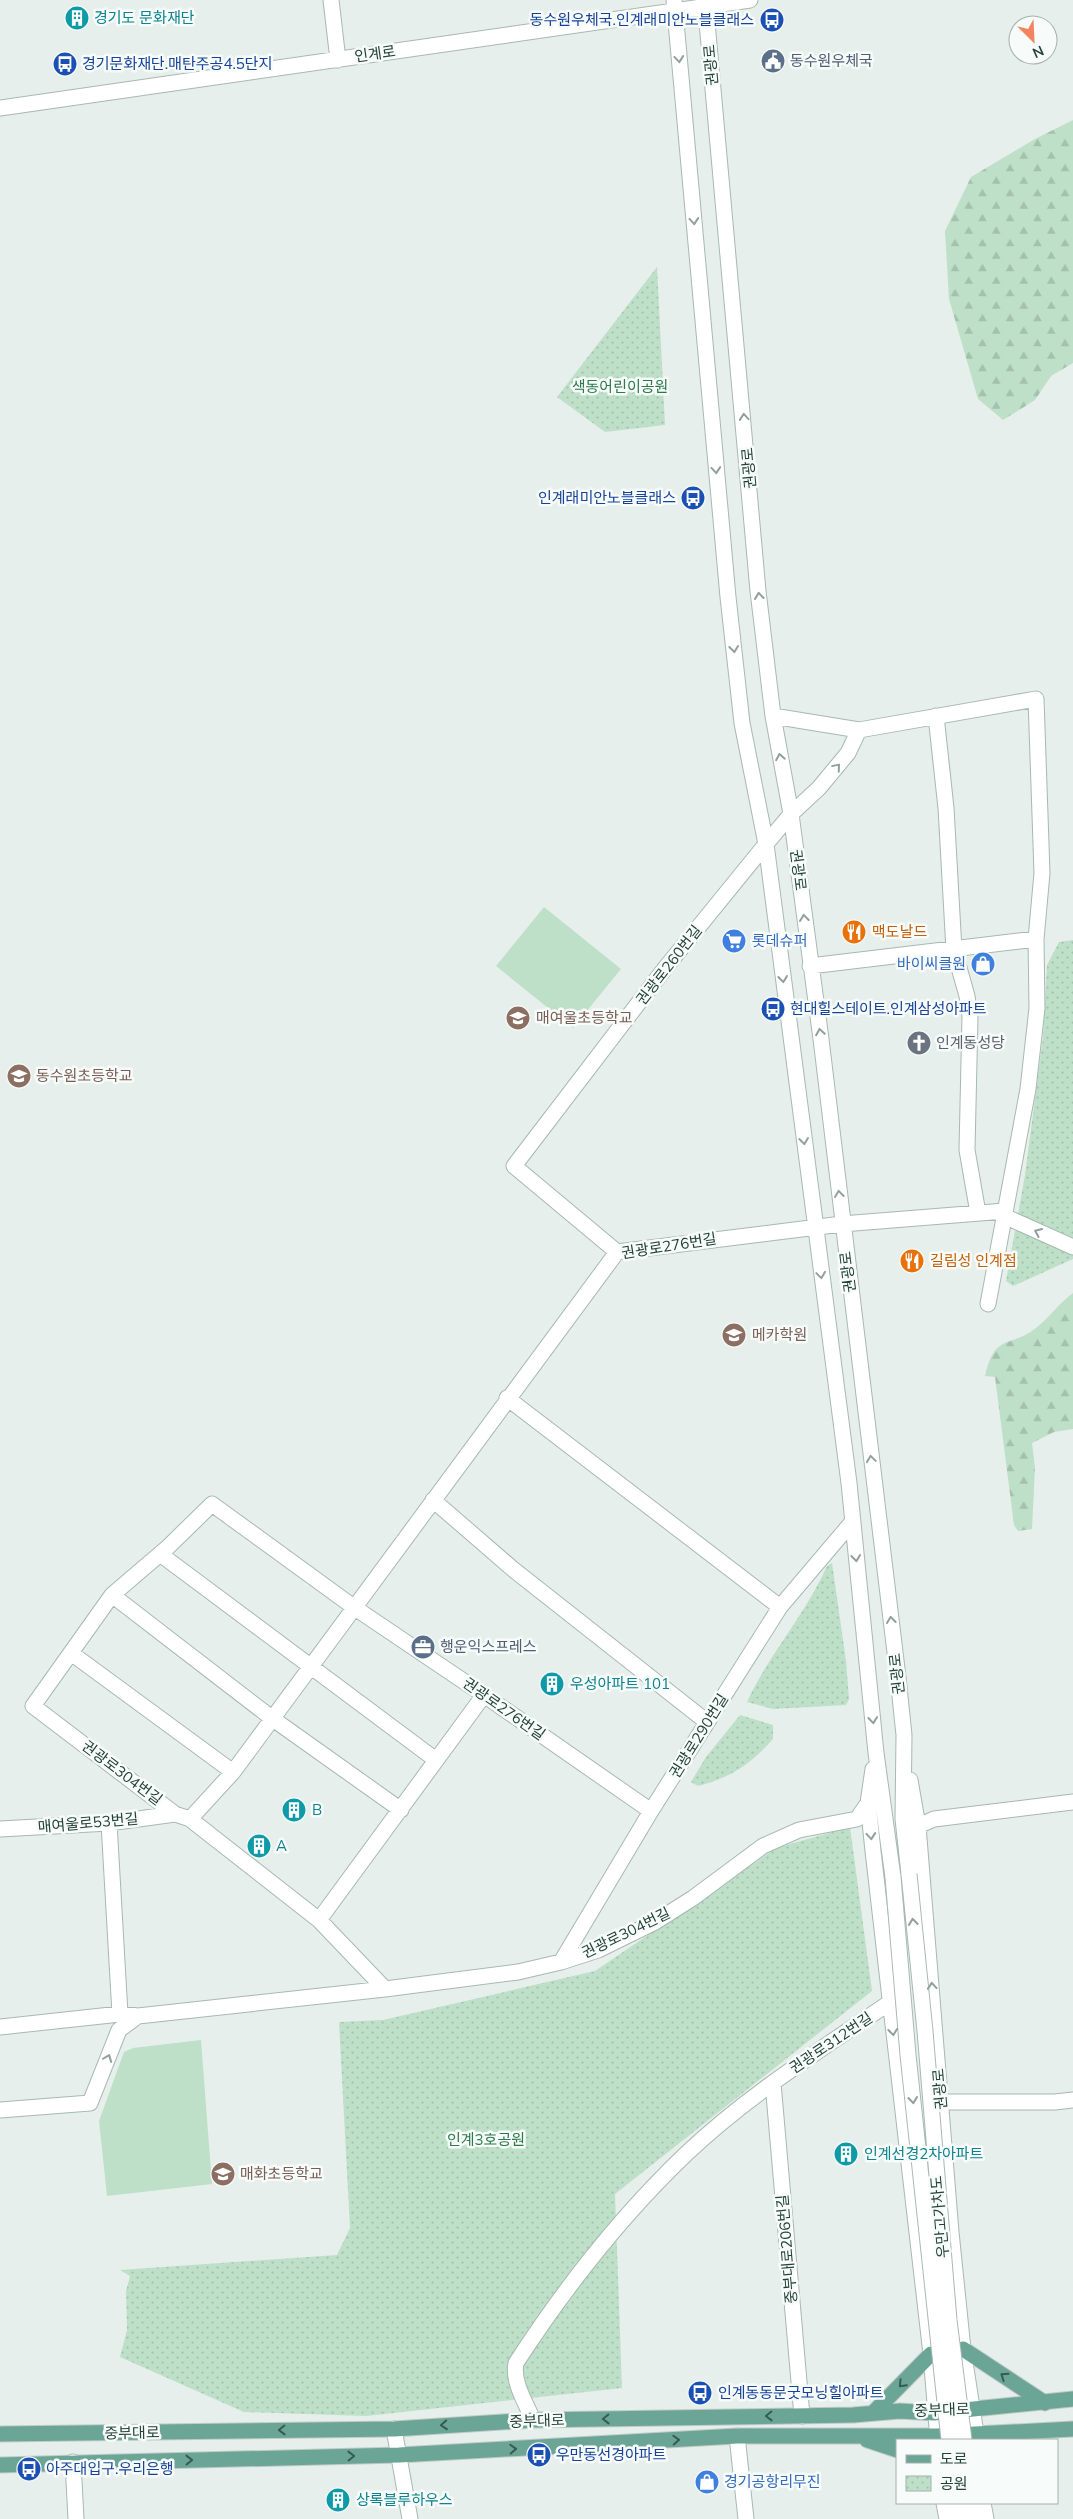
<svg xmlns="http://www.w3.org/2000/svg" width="1073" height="2519" viewBox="0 0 1073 2519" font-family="Mulish,'Noto Sans KR',sans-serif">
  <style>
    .forest { fill: url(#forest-firs) }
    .park { fill: url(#park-dots) }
    .pitch { fill: #bfe0c8 }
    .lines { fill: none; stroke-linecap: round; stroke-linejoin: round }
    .minor-casing { stroke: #a8b8b2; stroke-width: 17 }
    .major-casing { stroke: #c2cac8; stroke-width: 17 }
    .minor { stroke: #fff; stroke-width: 15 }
    .major { stroke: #6aa596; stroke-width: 15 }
    .minor-bridge-casing { stroke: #a8b8b2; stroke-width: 17; stroke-linecap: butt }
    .minor-bridge { stroke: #fff; stroke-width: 15 }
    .oneway { stroke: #92a09c }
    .oneway2 { stroke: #365b51 }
    .labels { text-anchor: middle; stroke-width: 5; stroke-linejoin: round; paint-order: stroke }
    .culture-label { font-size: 15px; fill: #0d838f; stroke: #f7fbf9; text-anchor: start }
    .transit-label { font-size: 15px; fill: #164399; stroke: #f7fbf9; text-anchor: start }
    .street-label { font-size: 15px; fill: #24423a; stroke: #f7fbf9 }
    .service-label { font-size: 15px; fill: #4e5e75; stroke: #f7fbf9; text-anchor: start }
    .park-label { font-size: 15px; fill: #2d7a4b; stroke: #f7fbf9 }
    .food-label { font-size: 15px; fill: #c56008; stroke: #f7fbf9; text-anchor: start }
    .shop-label { font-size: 15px; fill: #366cbe; stroke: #f7fbf9; text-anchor: start }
    .education-label { font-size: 15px; fill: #785e54; stroke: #f7fbf9; text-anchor: start }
    .worship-label { font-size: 15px; fill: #5b616d; stroke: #f7fbf9; text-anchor: start }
  </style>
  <defs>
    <pattern id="forest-firs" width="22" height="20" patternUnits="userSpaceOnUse" patternTransform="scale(1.25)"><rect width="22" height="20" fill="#bfe0c8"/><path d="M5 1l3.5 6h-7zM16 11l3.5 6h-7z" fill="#a4c1ad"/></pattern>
    <pattern id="park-dots" width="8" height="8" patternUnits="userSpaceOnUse" patternTransform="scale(1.25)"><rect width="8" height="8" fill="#bfe0c8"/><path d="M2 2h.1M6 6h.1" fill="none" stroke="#a4c1ad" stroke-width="1.8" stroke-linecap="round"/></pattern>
  </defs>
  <rect width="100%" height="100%" fill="#e6efeb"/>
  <path class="forest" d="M1073,120V363L1051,376L1035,400L1003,420L978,399L949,299L945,231L971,177L1035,139Z
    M1073,1293V1429L1054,1432L1032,1443L1035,1467L1032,1529L1018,1531L1014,1525L995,1377L985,1376C995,1332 1009,1349 1036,1328C1049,1318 1059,1303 1073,1293Z"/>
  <path class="park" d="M657,267L665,425L605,432L557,397Z
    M1073,940V1259L1013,1286L1006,1281L1025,1175L1043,1037L1047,965L1059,942Z
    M832,1563L846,1661L849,1699L846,1705L773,1709L747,1702C769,1654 806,1614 827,1566Z
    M740,1715L773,1725V1739C752,1763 730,1778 698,1786L691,1782L706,1757Z
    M850,1827L872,1991L615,2194L622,2388L366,2416L244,2412L120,2357L127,2330L126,2291L130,2276L120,2270L337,2255L350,2228L339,2022L383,2020L595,1971L776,1848Z"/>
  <path class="pitch" d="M544,907L621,969L573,1028L496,966Z
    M201,2040L212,2184L107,2196L99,2121L124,2052L133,2048Z"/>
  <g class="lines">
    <defs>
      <path id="minor" d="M331,0L338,60
        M674,0L728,597L742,723L766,844L849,1483L876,1753L893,1877
        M705,0L758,591L773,716L791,814L821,1039L898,1677L904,1735L903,1819L909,1874
        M0,108L750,0
        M773,716L859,730L1036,699L1042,873L1036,939L1037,1008L1028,1089L988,1304
        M936,716L946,808L954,950L967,996L970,1016L967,1150L978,1213
        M810,966L1036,939
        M1004,1216L1073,1247
        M617,1252L514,1166L666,967L766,844L791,814L819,788L848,753L859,730
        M507,1398L780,1607
        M433,1500L514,1570L707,1722
        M160,1554L436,1760
        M112,1595L273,1719L401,1810
        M71,1653L233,1772
        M873,1769L868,1803L873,1851L931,2354L938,2440
        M910,1780L918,1826L951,2232L963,2349L977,2440
        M190,1819L233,1772L617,1252L842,1224L1005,1211
        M109,1823L120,2014
        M918,1826L934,1819L1073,1802
        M0,1829L109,1823L175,1814
        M319,1920L484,1695
        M561,1962L651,1811L780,1607L853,1521
        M385,1989L319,1920L190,1819L175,1814L33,1706L112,1595L167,1548L212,1504L355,1608L484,1695L651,1811
        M0,2027L120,2014L138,2016L385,1989L518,1972L561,1962L598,1950L655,1922L693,1898L763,1846L799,1830L857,1819L868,1803
        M773,2083L802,2416
        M941,2102H1055L1073,2100
        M0,2110L90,2103L119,2030L138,2016
        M533,2420C526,2403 512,2382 516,2363C564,2289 621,2216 686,2154C747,2096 820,2050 889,2003
        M394,2429L410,2519
        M737,2436L746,2519
        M73,2462L76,2519
        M944,2503L947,2519
        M956,2503L959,2519
        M970,2503L973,2519
        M983,2503L986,2519"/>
      <path id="major" d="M963,2349L1045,2403
        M873,2413L931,2354
        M0,2434L394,2429L533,2420L853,2415L900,2411L934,2413L1073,2399
        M867,2440L897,2450
        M0,2465L399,2455L737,2436H937L1073,2429"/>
    </defs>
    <use href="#minor" class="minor-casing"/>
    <use href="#major" class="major-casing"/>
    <use href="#minor" class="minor"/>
    <use href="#major" class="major"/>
    <defs>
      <path id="minor-bridge" d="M909,1874L925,2031L949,2320L964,2440
        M893,1877L908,2055L949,2440"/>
    </defs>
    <use href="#minor-bridge" class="minor-bridge-casing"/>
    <use href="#minor-bridge" class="minor-bridge"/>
  </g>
  <defs><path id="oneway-chevron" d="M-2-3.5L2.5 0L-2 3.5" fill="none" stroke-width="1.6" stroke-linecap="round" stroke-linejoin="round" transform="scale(1.25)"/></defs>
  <g class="oneway">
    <use href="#oneway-chevron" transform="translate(679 59) rotate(85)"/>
    <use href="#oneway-chevron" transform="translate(694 221) rotate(85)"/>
    <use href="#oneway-chevron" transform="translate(744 417) rotate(-95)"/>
    <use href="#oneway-chevron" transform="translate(716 470) rotate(85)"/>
    <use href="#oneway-chevron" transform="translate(759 596) rotate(-96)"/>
    <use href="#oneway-chevron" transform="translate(734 649) rotate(83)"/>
    <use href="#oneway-chevron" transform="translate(780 757) rotate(-100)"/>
    <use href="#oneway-chevron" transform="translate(837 767) rotate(-50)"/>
    <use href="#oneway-chevron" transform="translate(804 918) rotate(-97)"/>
    <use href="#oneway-chevron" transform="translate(783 979) rotate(83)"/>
    <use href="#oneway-chevron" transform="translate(820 1032) rotate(-99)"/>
    <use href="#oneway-chevron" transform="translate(804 1141) rotate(83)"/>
    <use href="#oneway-chevron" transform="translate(839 1194) rotate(-97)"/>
    <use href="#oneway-chevron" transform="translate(1038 1232) rotate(-156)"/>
    <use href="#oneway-chevron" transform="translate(821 1275) rotate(82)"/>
    <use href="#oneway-chevron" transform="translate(871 1459) rotate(-98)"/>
    <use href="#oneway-chevron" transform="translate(856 1558) rotate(84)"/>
    <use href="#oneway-chevron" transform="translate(891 1620) rotate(-97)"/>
    <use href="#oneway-chevron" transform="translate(873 1720) rotate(84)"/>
    <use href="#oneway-chevron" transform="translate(871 1836) rotate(85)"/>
    <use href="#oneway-chevron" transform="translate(913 1922) rotate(-96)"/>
    <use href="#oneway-chevron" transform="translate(932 1986) rotate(-95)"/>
    <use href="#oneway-chevron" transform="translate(893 2032) rotate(83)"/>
    <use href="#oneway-chevron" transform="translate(108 2058) rotate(-69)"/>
    <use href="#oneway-chevron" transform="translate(913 2100) rotate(84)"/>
  </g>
  <g class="oneway2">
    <use href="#oneway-chevron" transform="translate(1004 2376) rotate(-146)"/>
    <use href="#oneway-chevron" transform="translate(902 2384) rotate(134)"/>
    <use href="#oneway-chevron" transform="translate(769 2416) rotate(179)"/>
    <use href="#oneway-chevron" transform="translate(606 2419) rotate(179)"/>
    <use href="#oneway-chevron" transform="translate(444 2425) rotate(176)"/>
    <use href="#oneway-chevron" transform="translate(282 2430) rotate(179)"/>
    <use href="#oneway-chevron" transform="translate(676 2440) rotate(-3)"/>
    <use href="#oneway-chevron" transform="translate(513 2449) rotate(-3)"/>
    <use href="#oneway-chevron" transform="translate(351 2456) rotate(-1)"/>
    <use href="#oneway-chevron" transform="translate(189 2460) rotate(-1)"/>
  </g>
  <defs>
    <symbol id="building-disc" viewBox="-11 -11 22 22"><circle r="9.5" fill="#0f9aa8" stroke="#f7fbf9"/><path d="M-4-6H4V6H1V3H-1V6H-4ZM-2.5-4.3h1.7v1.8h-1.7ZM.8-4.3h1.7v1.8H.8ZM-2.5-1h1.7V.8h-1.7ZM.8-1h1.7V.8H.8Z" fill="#fff"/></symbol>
    <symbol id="bus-disc" viewBox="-11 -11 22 22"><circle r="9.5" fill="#1a4fb4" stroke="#f7fbf9"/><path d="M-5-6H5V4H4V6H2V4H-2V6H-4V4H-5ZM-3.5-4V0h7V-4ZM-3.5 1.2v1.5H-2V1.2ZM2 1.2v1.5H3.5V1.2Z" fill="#fff"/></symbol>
    <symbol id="civic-disc" viewBox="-11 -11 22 22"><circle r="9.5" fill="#5c6f8a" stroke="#f7fbf9"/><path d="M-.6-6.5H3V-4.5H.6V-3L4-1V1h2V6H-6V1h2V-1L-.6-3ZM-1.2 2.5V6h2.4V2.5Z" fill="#fff"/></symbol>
    <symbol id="restaurant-disc" viewBox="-11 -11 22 22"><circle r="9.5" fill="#e8710a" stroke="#f7fbf9"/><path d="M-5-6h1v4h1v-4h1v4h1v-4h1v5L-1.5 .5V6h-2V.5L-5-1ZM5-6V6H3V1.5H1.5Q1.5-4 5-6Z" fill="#fff"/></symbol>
    <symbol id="supermarket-disc" viewBox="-11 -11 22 22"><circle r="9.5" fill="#3f7fe0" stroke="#f7fbf9"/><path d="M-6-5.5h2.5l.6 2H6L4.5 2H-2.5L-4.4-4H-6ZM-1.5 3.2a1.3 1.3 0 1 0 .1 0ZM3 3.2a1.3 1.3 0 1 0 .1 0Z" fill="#fff"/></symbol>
    <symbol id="shop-disc" viewBox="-11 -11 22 22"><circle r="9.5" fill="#3f7fe0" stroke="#f7fbf9"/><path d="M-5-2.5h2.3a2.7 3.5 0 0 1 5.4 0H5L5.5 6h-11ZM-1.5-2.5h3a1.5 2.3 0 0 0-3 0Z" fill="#fff"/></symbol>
    <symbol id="school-disc" viewBox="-11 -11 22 22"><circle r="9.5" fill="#8d6e63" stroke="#f7fbf9"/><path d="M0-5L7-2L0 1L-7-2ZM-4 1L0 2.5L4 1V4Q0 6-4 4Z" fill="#fff"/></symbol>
    <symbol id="church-disc" viewBox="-11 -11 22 22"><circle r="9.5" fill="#6b7280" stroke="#f7fbf9"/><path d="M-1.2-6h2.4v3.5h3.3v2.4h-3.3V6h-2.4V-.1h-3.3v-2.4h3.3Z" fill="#fff"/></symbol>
    <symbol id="office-disc" viewBox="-11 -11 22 22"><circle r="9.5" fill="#5c6f8a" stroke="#f7fbf9"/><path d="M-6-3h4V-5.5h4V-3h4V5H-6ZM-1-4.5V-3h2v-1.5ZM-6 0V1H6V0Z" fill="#fff"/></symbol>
  </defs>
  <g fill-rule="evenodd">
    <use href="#building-disc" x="63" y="4" width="28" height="28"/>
    <use href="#bus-disc" x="758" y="6" width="28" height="28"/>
    <use href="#civic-disc" x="759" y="47" width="28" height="28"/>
    <use href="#bus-disc" x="51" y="50" width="28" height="28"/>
    <use href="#bus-disc" x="679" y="484" width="28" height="28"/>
    <use href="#restaurant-disc" x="840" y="918" width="28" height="28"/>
    <use href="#supermarket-disc" x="720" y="927" width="28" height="28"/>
    <use href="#shop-disc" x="969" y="950" width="28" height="28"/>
    <use href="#bus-disc" x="759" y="995" width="28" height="28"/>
    <use href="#school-disc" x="504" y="1004" width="28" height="28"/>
    <use href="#church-disc" x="905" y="1029" width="28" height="28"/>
    <use href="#school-disc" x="5" y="1062" width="28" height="28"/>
    <use href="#restaurant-disc" x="898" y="1247" width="28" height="28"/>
    <use href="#school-disc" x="720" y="1321" width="28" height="28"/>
    <use href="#office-disc" x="409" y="1633" width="28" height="28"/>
    <use href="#building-disc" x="538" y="1670" width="28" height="28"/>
    <use href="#building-disc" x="280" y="1796" width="28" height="28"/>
    <use href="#building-disc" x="245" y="1832" width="28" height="28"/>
    <use href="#building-disc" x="832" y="2140" width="28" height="28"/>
    <use href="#school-disc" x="209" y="2160" width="28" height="28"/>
    <use href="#bus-disc" x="686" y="2379" width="28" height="28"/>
    <use href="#bus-disc" x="525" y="2441" width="28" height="28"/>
    <use href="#bus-disc" x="15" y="2455" width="28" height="28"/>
    <use href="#shop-disc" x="693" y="2468" width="28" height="28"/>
    <use href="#building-disc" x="324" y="2486" width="28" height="28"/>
  </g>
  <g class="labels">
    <g class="culture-label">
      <text x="94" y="23">경기도 문화재단</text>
      <text x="570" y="1689">우성아파트 101</text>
      <text x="312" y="1815">B</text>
      <text x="276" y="1851">A</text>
      <text x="864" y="2159">인계선경2차아파트</text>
      <text x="356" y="2505">상록블루하우스</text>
    </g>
    <g class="transit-label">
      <text x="754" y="25" text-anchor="end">동수원우체국.인계래미안노블클래스</text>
      <text x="82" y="69">경기문화재단.매탄주공4.5단지</text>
      <text x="676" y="503" text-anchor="end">인계래미안노블클래스</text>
      <text x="790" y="1014">현대힐스테이트.인계삼성아파트</text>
      <text x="718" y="2398">인계동동문굿모닝힐아파트</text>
      <text x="556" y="2460">우만동선경아파트</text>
      <text x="46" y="2474">아주대입구.우리은행</text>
    </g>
    <g class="street-label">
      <text transform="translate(375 54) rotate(-8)" y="5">인계로</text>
      <text transform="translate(711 65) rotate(-95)" y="5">권광로</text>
      <text transform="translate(749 468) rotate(-95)" y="5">권광로</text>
      <text transform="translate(798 870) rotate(83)" y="5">권광로</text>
      <text transform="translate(669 965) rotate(-52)" y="5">권광로260번길</text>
      <text transform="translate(669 1246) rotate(-9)" y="5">권광로276번길</text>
      <text transform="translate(848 1272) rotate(-97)" y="5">권광로</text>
      <text transform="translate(897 1674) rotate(-96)" y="5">권광로</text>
      <text transform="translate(504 1709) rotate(35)" y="5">권광로276번길</text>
      <text transform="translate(699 1736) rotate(-58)" y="5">권광로290번길</text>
      <text transform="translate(122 1773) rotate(37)" y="5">권광로304번길</text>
      <text transform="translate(88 1823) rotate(-5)" y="5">매여울로53번길</text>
      <text transform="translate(626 1933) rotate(-26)" y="5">권광로304번길</text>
      <text transform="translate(831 2043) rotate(-34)" y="5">권광로312번길</text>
      <text transform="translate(940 2089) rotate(-95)" y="5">권광로</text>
      <text transform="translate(940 2217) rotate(-95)" y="5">우만고가차도</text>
      <text transform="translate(787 2249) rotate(-95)" y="5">중부대로206번길</text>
      <text transform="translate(942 2410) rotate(-2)" y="5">중부대로</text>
      <text transform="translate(537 2421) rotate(-2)" y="5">중부대로</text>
      <text transform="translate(132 2433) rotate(-1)" y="5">중부대로</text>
    </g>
    <g class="service-label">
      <text x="790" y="66">동수원우체국</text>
      <text x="440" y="1652">행운익스프레스</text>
    </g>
    <g class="park-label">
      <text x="620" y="392">색동어린이공원</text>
      <text x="486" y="2145">인계3호공원</text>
    </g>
    <g class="food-label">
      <text x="872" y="937">맥도날드</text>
      <text x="930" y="1266">길림성 인계점</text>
    </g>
    <g class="shop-label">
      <text x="752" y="946">롯데슈퍼</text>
      <text x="966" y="969" text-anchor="end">바이씨클원</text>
      <text x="724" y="2487">경기공항리무진</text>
    </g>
    <g class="education-label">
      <text x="536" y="1023">매여울초등학교</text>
      <text x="36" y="1081">동수원초등학교</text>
      <text x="752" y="1340">메카학원</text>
      <text x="240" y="2179">매화초등학교</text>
    </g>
    <g class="worship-label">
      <text x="936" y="1048">인계동성당</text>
    </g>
  </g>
  <rect x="896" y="2439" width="162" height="65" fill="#f7fbf9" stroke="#a3b1ad"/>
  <rect x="906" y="2455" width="25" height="8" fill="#6aa596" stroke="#a3b1ad"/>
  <text x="940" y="2464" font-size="15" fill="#24423a">도로</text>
  <rect x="906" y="2476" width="25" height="15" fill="url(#park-dots)" stroke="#a3b1ad"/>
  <text x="940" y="2489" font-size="15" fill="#24423a">공원</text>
  <g transform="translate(1033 40) rotate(156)"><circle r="24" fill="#f7fbf9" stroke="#a3b1ad"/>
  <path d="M0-4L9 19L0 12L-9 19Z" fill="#f4845f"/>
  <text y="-8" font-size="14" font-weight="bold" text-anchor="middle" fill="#24423a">N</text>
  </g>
</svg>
